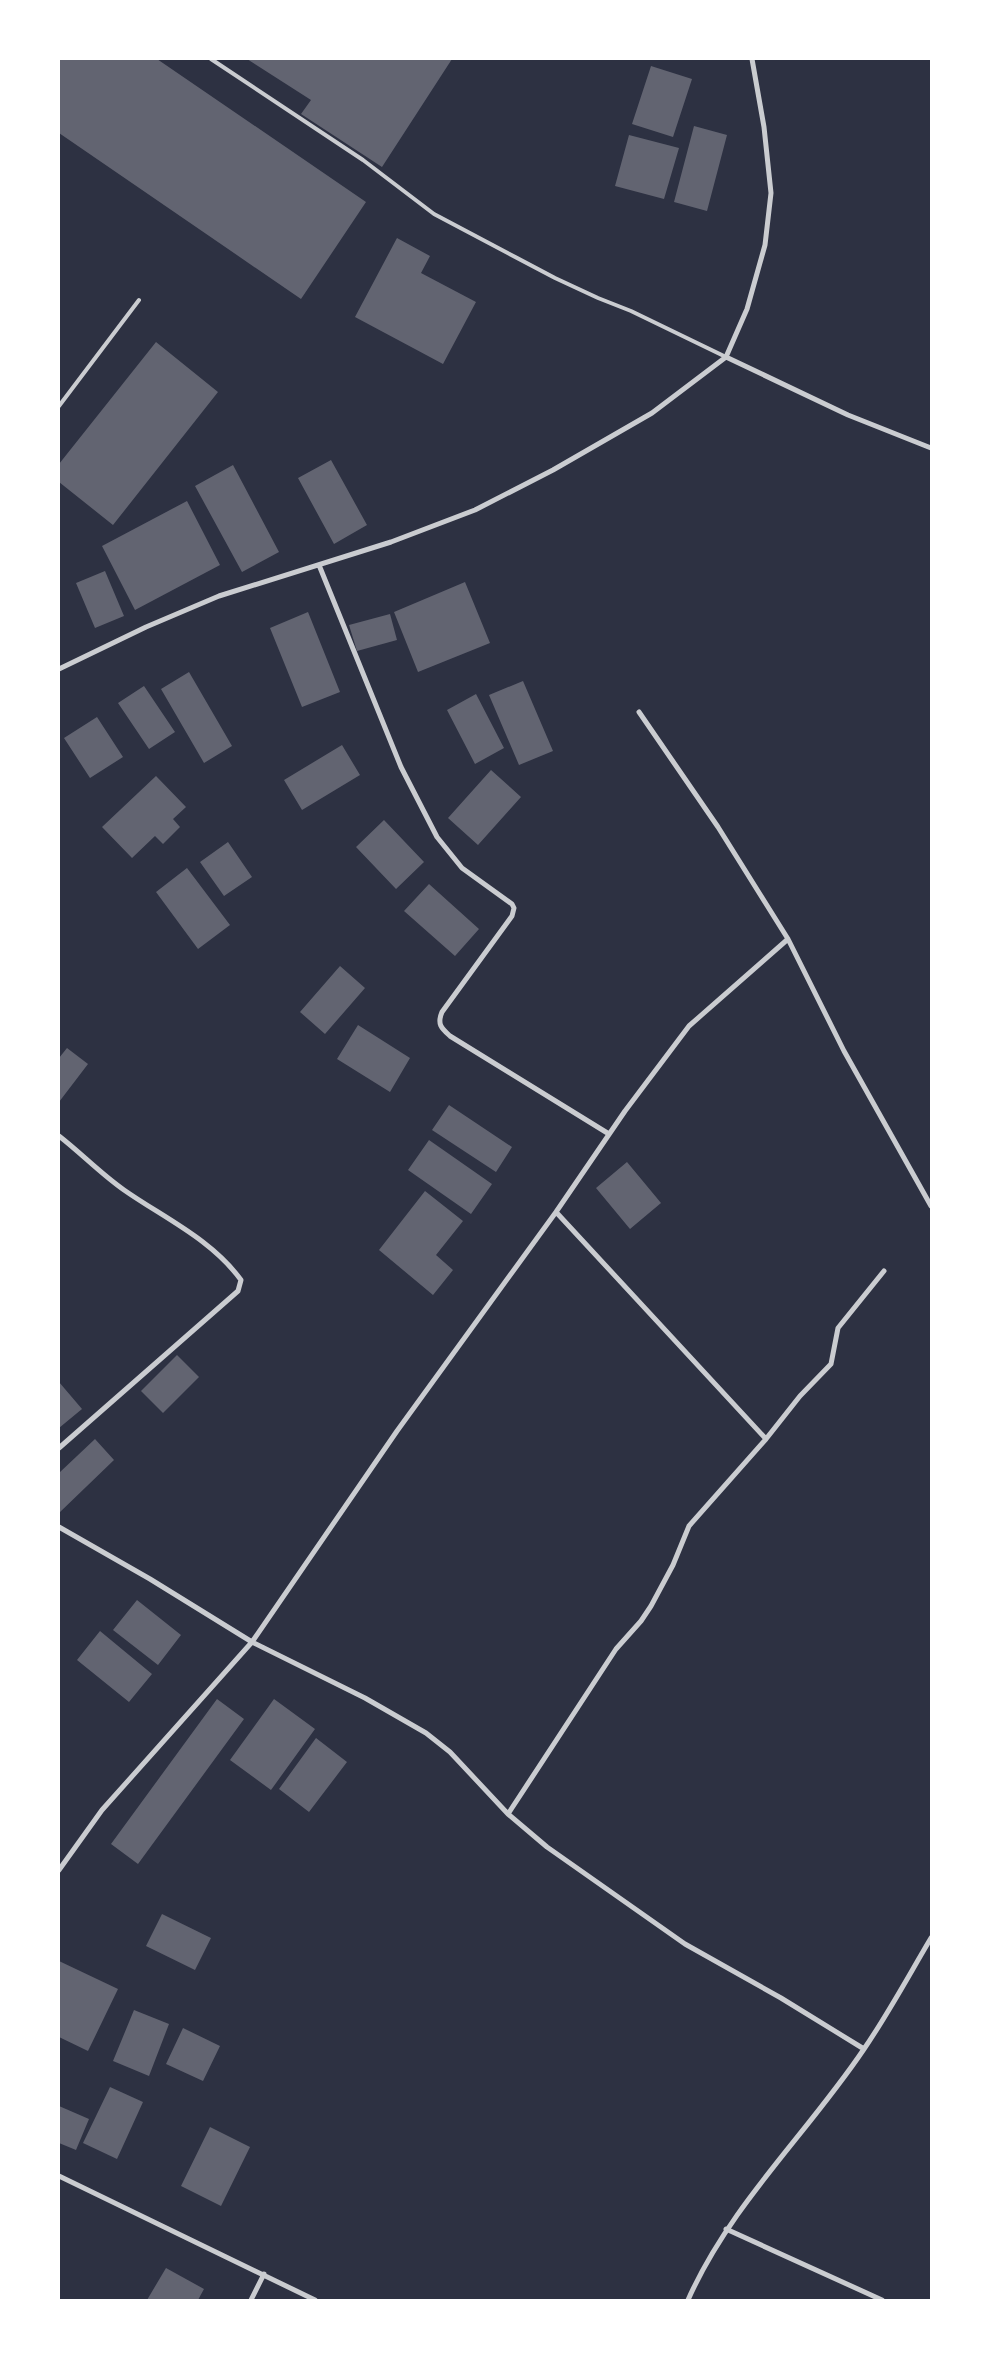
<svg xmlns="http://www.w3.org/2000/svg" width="990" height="2359" viewBox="0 0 990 2359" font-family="'PT Sans Narrow',sans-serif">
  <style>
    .building { fill: #626471 }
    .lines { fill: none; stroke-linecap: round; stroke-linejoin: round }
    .service { stroke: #caccd0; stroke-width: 4 }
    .minor { stroke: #caccd0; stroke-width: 5 }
  </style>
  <rect width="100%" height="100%" fill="#2d3142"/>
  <path class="building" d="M59,59H157L366,202L301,299L59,133Z
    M247,59H452L382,167L301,114L311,100Z
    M651,66L692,79L673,137L632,124Z
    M694,126L727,135L707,211L674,202Z
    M629,135L679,148L664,199L615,186Z
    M397,238L430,256L421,273L476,302L443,364L355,317Z
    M156,342L218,392L113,525L59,482V464Z
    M331,460L367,525L334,544L298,478Z
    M233,465L279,552L242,572L195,486Z
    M187,501L220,565L135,610L102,546Z
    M105,571L124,616L95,628L76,583Z
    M465,582L490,643L418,672L394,612Z
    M308,612L340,692L302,707L270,628Z
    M390,614L397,640L357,651L349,625Z
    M189,672L232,746L204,763L161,689Z
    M523,681L553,751L519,765L489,695Z
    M144,686L175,732L149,749L118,703Z
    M476,694L504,748L475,764L447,710Z
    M97,717L123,757L90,778L64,738Z
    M342,745L360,775L302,810L284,780Z
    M491,770L521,797L478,845L448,818Z
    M156,776L186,807L173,819L180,827L163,844L155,836L132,858L102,827Z
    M384,820L424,862L396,889L356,847Z
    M228,842L252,877L224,896L200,862Z
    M187,868L230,925L198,949L156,892Z
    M429,884L479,929L455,956L404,911Z
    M340,966L365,988L325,1034L300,1012Z
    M358,1025L410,1058L390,1092L337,1059Z
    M67,1048L88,1064L59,1102V1058Z
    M449,1105L512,1147L496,1172L432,1130Z
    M429,1140L492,1184L471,1214L408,1170Z
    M627,1162L661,1203L630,1229L596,1188Z
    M425,1191L463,1221L436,1255L453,1270L433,1295L379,1250Z
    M177,1355L199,1377L163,1413L141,1391Z
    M59,1382L82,1409L59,1428Z
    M95,1439L114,1460L59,1513V1473Z
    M137,1600L181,1635L158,1665L113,1630Z
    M100,1631L152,1674L129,1702L77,1660Z
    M217,1699L244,1719L138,1864L111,1844Z
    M274,1699L315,1729L271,1790L230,1760Z
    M316,1738L347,1762L309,1812L279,1789Z
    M162,1914L211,1938L195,1970L146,1946Z
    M59,1961L118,1989L88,2051L59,2037Z
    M134,2010L169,2024L149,2076L113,2061Z
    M183,2028L220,2046L203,2081L166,2064Z
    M110,2087L143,2102L117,2159L83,2143Z
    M59,2106L89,2119L76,2150L59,2143Z
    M210,2127L250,2147L221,2206L181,2186Z
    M166,2268L204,2289L198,2300H147Z"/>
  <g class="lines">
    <path class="service" d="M211,59L363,160L434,214L555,278L598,298L631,311L726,357
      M59,406L139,300"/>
    <path class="minor" d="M726,357L848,415L931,448
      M319,565L401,767L437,837L462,868L512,904L514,908L512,916L442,1012C437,1024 441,1028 450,1036L609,1134
      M59,669L146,627L219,596L391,542L475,510L553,470L652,413L726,357L747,309L765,245L771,193L764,127L752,59
      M639,712L718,827L788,939
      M59,1136C81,1153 101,1174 124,1190C164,1218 211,1239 241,1280L238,1291L59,1448
      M556,1212L766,1439
      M59,1527L150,1579L252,1642L365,1698L426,1733L450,1752L508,1814L547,1847L685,1944L781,1998L864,2049
      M508,1814L616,1649L641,1621L651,1606L673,1565L689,1526L766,1439L800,1396L831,1364L838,1328L884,1271
      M59,1870L102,1810L252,1642L397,1431L556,1212L625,1111L689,1026L788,939L844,1051L931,1206
      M59,2176L315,2300
      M726,2229L882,2300
      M251,2300L264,2274
      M688,2300C730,2205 807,2134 864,2049C888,2014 909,1975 931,1938"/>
  </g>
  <rect width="990" height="2359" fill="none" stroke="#ffffff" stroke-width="120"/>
</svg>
